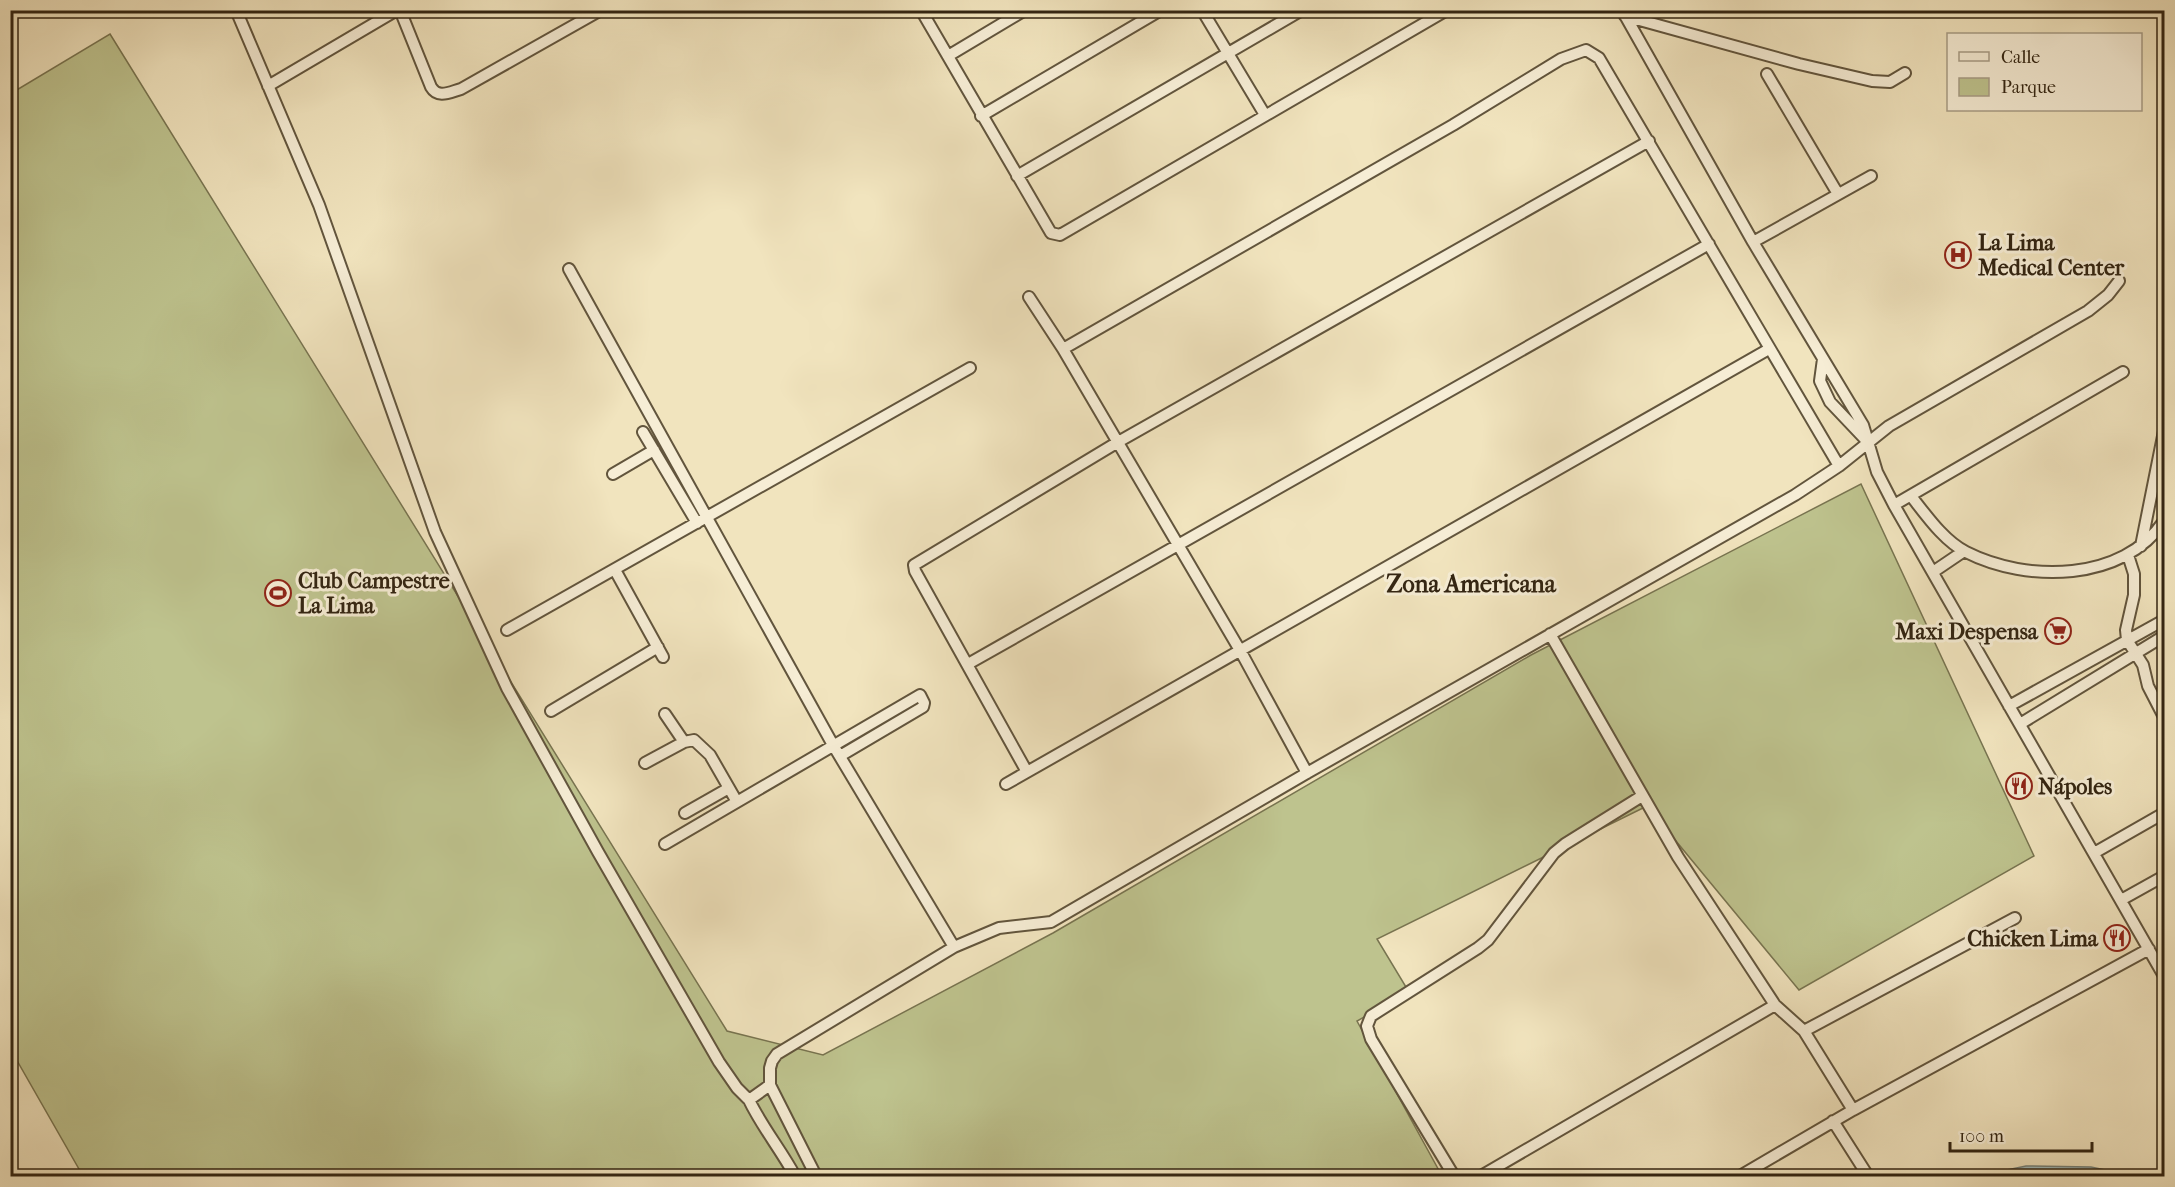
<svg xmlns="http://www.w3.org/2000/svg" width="2175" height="1187" viewBox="0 0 2175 1187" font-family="'IM FELL French Canon',serif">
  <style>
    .green { fill: #bec38e; stroke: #787450; stroke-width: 1.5 }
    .water { fill: #a0bcbd; stroke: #748079; stroke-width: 1.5 }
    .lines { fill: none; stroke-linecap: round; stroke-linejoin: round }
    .shore { stroke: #6a7068; stroke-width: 1.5 }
    .minor-casing { stroke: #62553d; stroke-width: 14 }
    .minor { stroke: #f6edd5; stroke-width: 10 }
    .labels { text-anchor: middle; stroke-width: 6; stroke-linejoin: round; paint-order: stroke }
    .poi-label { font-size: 22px; font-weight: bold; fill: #332512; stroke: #f6edd5; text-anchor: start }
    .neighbourhood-label { font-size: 24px; font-weight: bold; fill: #332512; stroke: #f6edd5 }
  </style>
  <rect width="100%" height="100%" fill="#f1e4be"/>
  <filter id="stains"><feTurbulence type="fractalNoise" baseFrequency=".00333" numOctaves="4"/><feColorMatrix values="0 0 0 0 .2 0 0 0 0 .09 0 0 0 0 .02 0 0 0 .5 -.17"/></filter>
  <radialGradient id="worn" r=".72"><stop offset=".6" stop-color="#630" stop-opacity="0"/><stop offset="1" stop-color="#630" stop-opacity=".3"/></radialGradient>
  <path class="green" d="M110,34L727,1031L823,1055L1053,933L1531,655L1861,484L2034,856L1799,990L1647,806L1377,939L1409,992L1357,1021L1442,1176H83L11,1050L10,94Z"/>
  <path class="water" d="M2026,1166L2091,1167L2134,1176H1978Z"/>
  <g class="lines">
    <path class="shore" d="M2006,1176C2038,1169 2075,1169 2107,1176"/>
    <defs>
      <path id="minor" d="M236,10L319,205L435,532L507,688L598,852L719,1062L737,1088L749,1100L770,1085
        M400,10L431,87C438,99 450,92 461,89L601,10
        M921,10L1051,233L1060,235L1447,10
        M1202,10L1265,115
        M1622,10L1753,242L1863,425L1877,472L1894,505L2164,976
        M1625,16L1799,64L1872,81L1890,82L1905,73
        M948,56L1025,10
        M1767,74L1838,194
        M268,86L397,10
        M981,116L1161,10
        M1017,176L1302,10
        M1753,242L1871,176
        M569,269L833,745L954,947L999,928L1051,922L1307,773L1795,495L1839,466L1889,426L2088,311L2108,295L2119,281
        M1029,297L1063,349L1241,652L1307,773
        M1063,349L1453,125L1561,59L1586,50L1599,58L1839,466
        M1823,359L1820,381L1830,402L1866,440
        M643,432L697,523
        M613,474L654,450
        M1911,496C1926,515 1944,541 1966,552C2027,583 2123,582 2164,521
        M1894,505L2123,372
        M2141,546L2164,431
        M2128,555L2134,574V595L2126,630L2127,640L2143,665L2148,686L2164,717
        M615,570L663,657
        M1933,572L1964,551
        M507,630L970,368
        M1550,634L1678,857L1775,1005L1804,1031L1853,1110
        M968,664L1709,244
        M2009,706L2164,620
        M551,711L658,647
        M665,714L684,742
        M2020,724L2164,636
        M645,763L684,742L694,740L710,755L737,802
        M1027,772L915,571L914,565L1118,442L1649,141
        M1006,784L1769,349
        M685,813L729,788
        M665,844L920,695L924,703L923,707L840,756
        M2094,853L2164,813
        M2121,900L2164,876
        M1804,1031L2015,918
        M749,1100C762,1127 781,1150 795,1176
        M1833,1121L1868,1176
        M816,1176L770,1085V1068L772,1061L777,1054L954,947
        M1454,1176L1371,1039L1367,1026L1371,1016L1478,948L1488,940L1554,853L1565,844L1642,796
        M1481,1176L1775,1005
        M1740,1176L1853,1110L2149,949"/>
    </defs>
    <use href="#minor" class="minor-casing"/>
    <use href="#minor" class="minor"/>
  </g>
  <defs>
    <symbol id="hospital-ring" viewBox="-11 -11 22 22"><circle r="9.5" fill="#f6edd5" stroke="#8f2418" stroke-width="1.5"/><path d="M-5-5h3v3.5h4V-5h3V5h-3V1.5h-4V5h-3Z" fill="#8f2418"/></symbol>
    <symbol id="stadium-ring" viewBox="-11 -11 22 22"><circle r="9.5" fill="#f6edd5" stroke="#8f2418" stroke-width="1.5"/><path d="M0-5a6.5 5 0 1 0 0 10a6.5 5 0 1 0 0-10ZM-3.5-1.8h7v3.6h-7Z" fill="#8f2418"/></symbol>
    <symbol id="supermarket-ring" viewBox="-11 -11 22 22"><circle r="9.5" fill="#f6edd5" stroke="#8f2418" stroke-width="1.5"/><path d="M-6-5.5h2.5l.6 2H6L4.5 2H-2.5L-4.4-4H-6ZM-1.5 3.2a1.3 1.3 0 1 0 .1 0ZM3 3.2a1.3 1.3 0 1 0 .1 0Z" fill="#8f2418"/></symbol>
    <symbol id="restaurant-ring" viewBox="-11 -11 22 22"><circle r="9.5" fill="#f6edd5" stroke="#8f2418" stroke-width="1.5"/><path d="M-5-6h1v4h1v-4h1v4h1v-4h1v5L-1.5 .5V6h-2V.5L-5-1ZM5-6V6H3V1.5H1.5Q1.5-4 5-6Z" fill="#8f2418"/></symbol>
  </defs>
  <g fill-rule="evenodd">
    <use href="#hospital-ring" x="1943" y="240" width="30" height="30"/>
    <use href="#stadium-ring" x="263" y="578" width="30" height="30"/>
    <use href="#supermarket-ring" x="2043" y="616" width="30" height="30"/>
    <use href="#restaurant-ring" x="2004" y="771" width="30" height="30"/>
    <use href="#restaurant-ring" x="2102" y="923" width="30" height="30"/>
  </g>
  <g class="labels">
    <g class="poi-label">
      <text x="1978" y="250">La Lima<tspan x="1978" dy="25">Medical Center</tspan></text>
      <text x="298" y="588">Club Campestre<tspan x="298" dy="25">La Lima</tspan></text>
      <text x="2038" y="639" text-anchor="end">Maxi Despensa</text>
      <text x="2038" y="794">Nápoles</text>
      <text x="2098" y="946" text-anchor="end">Chicken Lima</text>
    </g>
    <g class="neighbourhood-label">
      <text x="1471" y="592">Zona Americana</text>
    </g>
  </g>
  <rect width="2175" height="1187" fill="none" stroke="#f1e4be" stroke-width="36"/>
  <rect x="12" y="12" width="2151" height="1163" fill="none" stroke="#332512" stroke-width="3"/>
  <rect x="18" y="18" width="2139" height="1151" fill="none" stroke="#332512" stroke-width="1.5"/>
  <rect x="1947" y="33" width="195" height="78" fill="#f6edd5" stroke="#a89d87" stroke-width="1.5"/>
  <rect x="1959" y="52" width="30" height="9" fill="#f6edd5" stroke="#a89d87" stroke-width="1.5"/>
  <text x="2001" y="63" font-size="18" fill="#332512">Calle</text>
  <rect x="1959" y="78" width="30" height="18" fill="#bec38e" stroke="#a89d87" stroke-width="1.5"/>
  <text x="2001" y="93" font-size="18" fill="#332512">Parque</text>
  <path d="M1950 1142v9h142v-9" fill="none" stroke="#332512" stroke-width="3"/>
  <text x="1959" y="1142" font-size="18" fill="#332512" stroke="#f6edd5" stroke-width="4.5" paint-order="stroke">100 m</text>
  <rect width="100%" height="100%" filter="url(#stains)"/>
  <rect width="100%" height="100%" fill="url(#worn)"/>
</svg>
